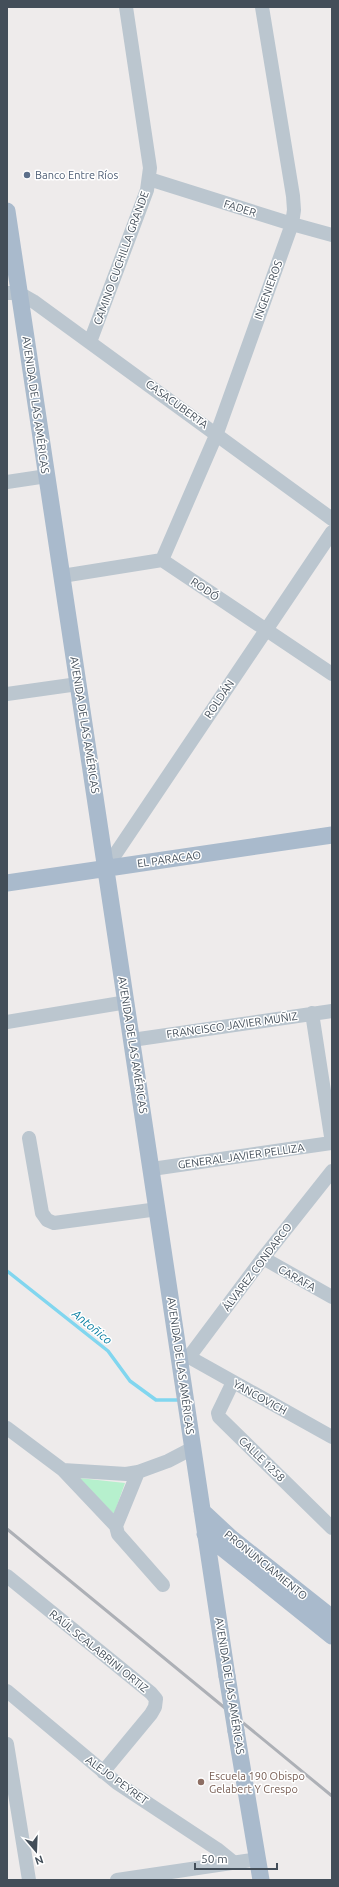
<svg xmlns="http://www.w3.org/2000/svg" width="339" height="1887" viewBox="0 0 339 1887" font-family="Ubuntu,sans-serif">
  <style>
    .green { fill: #b6f0cd }
    .lines { fill: none; stroke-linecap: round; stroke-linejoin: round }
    .stream { stroke: #81d6ef; stroke-width: 3.5 }
    .minor { stroke: #bbc6cf; stroke-width: 14 }
    .major { stroke: #a9bacc; stroke-width: 17 }
    .rail { stroke: #adb0b6; stroke-width: 3 }
    .major-bridge { stroke: #a9bacc; stroke-width: 17 }
    .service-dot { fill: #5c6f8a; stroke: #fff; stroke-width: 1.5 }
    .education-dot { fill: #8d6e63; stroke: #fff; stroke-width: 1.5 }
    .labels { text-anchor: middle; stroke-width: 3; stroke-linejoin: round; paint-order: stroke }
    .service-label { font-size: 11px; fill: #4e5e75; stroke: #fff; text-anchor: start }
    .street-label { font-size: 11px; fill: #434e59; stroke: #fff }
    .education-label { font-size: 11px; fill: #785e54; stroke: #fff; text-anchor: start }
    .water-label { font-size: 12px; font-style: italic; fill: #077ea1; stroke: #fff }
  </style>
  <rect width="100%" height="100%" fill="#eeebeb"/>
  <path class="green" d="M79,1478L125,1483L114,1514Z"/>
  <g class="lines">
    <path class="stream" d="M7,1271L108,1351L130,1381L156,1400H180"/>
    <path class="minor" d="M149,179L292,224L332,235
      M7,293H19L33,301L332,519
      M90,342L147,190L150,168L126,7
      M7,482L47,476
      M162,560L217,433L292,224L294,210L293,196L262,7
      M62,576L162,560L332,674
      M7,694L78,684
      M106,868L332,532
      M312,1013L332,1143
      M7,1022L127,1002
      M132,1040L332,1011
      M29,1138L42,1213L47,1220L54,1223L158,1209
      M152,1169L331,1143
      M263,1258L332,1297
      M189,1357L332,1437
      M180,1361L189,1357L263,1258L332,1171
      M233,1382L218,1413L219,1417L332,1528
      M7,1428L63,1470L126,1474L138,1472L168,1461L193,1448
      M63,1470L116,1526L118,1534L163,1585
      M116,1526L138,1472
      M7,1576L151,1693L156,1699L155,1707L151,1714L103,1772
      M7,1691L117,1783L217,1849L233,1862
      M7,1744L29,1880
      M117,1880L258,1859"/>
    <path class="major" d="M7,211L227,1676
      M7,883L332,835
      M202,1511L231,1538L332,1618
      M205,1534L332,1636
      M236,1731L261,1880"/>
    <path class="rail" d="M7,1529L332,1796"/>
    <path class="major-bridge" d="M227,1676L236,1731"/>
  </g>
  <circle class="service-dot" cx="27" cy="175" r="4"/>
  <circle class="education-dot" cx="201" cy="1782" r="4"/>
  <g class="labels">
    <g class="service-label">
      <text x="35" y="179">Banco Entre Ríos</text>
    </g>
    <g class="street-label">
      <text transform="translate(240 208) rotate(17)" y="4">FADER</text>
      <text transform="translate(121 258) rotate(-70)" y="4">CAMINO CUCHILLA GRANDE</text>
      <text transform="translate(268 290) rotate(-70)" y="4">INGENIEROS</text>
      <text transform="translate(177 404) rotate(36)" y="4">CASACUBERTA</text>
      <text transform="translate(36 405) rotate(82)" y="4">AVENIDA DE LAS AMÉRICAS</text>
      <text transform="translate(205 589) rotate(34)" y="4">RODÓ</text>
      <text transform="translate(219 699) rotate(-56)" y="4">ROLDÁN</text>
      <text transform="translate(85 725) rotate(81)" y="4">AVENIDA DE LAS AMÉRICAS</text>
      <text transform="translate(169 859) rotate(-8)" y="4">EL PARACAO</text>
      <text transform="translate(232 1025) rotate(-8)" y="4">FRANCISCO JAVIER MUÑIZ</text>
      <text transform="translate(133 1045) rotate(81)" y="4">AVENIDA DE LAS AMÉRICAS</text>
      <text transform="translate(241 1156) rotate(-8)" y="4">GENERAL JAVIER PELLIZA</text>
      <text transform="translate(257 1267) rotate(-53)" y="4">ÁLVAREZ CONDARCO</text>
      <text transform="translate(297 1278) rotate(29)" y="4">CARAFA</text>
      <text transform="translate(181 1366) rotate(82)" y="4">AVENIDA DE LAS AMÉRICAS</text>
      <text transform="translate(260 1397) rotate(29)" y="4">YANCOVICH</text>
      <text transform="translate(262 1459) rotate(44)" y="4">CALLE 1258</text>
      <text transform="translate(266 1565) rotate(39)" y="4">PRONUNCIAMIENTO</text>
      <text transform="translate(99 1651) rotate(39)" y="4">RAÚL SCALABRINI ORTIZ</text>
      <text transform="translate(230 1686) rotate(81)" y="4">AVENIDA DE LAS AMÉRICAS</text>
      <text transform="translate(117 1780) rotate(36)" y="4">ALEJO PEYRET</text>
    </g>
    <g class="education-label">
      <text x="209" y="1780">Escuela 190 Obispo<tspan x="209" dy="13">Gelabert Y Crespo</tspan></text>
    </g>
    <g class="water-label">
      <text transform="translate(92 1327) rotate(39)" y="4">Antoñico</text>
    </g>
  </g>
  <rect width="339" height="1887" fill="none" stroke="#434e59" stroke-width="16"/>
  <g transform="translate(36 1851) rotate(161)" stroke="#ffffff" stroke-width="3" paint-order="stroke">
  <path d="M0-3L7 15L0 10L-7 15Z" fill="#434e59"/>
  <text y="-6" font-size="11" font-weight="bold" text-anchor="middle" fill="#434e59">N</text>
  </g>
  <path d="M195 1863v6h82v-6" fill="none" stroke="#434e59" stroke-width="2"/>
  <text x="201" y="1863" font-size="12" fill="#434e59" stroke="#ffffff" stroke-width="3" paint-order="stroke">50 m</text>
</svg>
